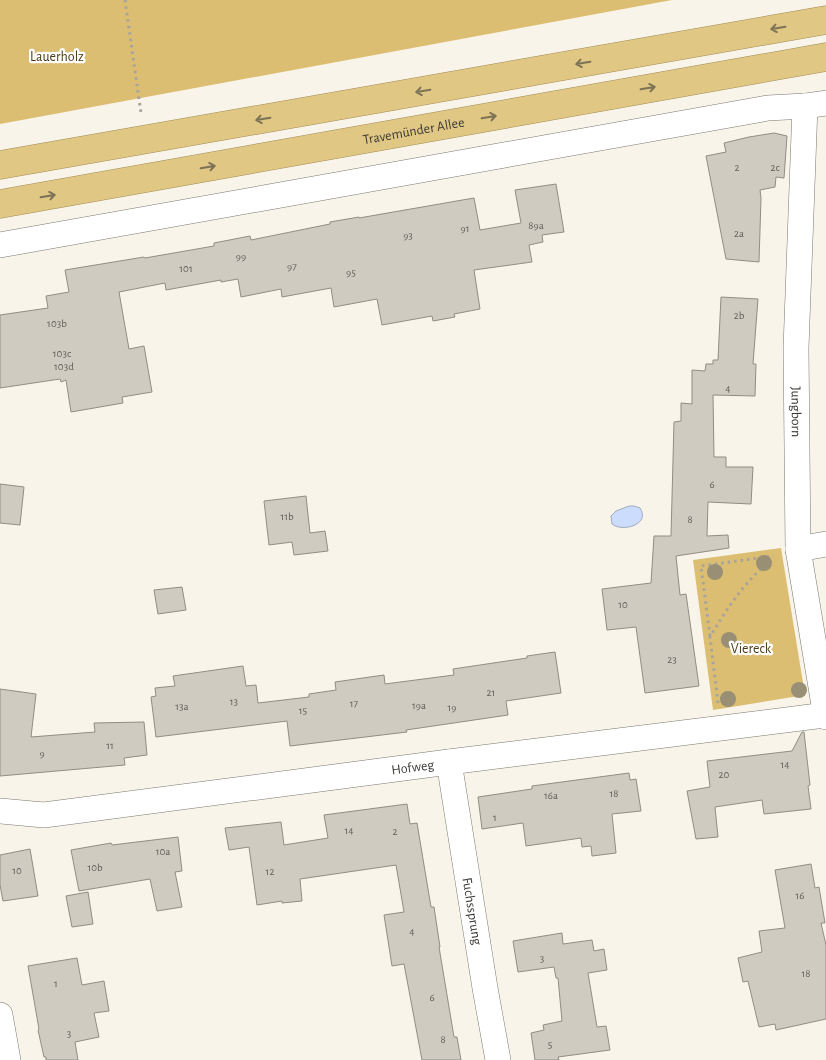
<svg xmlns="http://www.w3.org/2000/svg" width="826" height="1060" viewBox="0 0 826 1060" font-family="'Alegreya Sans',sans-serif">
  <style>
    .green { fill: #dcbe72 }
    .water { fill: #cbdcfc; stroke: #a0abc0 }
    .building { fill: #cfcbc1; stroke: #918d84 }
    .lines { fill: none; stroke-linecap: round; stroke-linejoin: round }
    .minor-casing { stroke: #7b786f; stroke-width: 26 }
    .trunk-casing { stroke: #a18c54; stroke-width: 29 }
    .path { stroke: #a7a49d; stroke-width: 3; stroke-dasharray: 2.5 4; stroke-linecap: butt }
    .minor { stroke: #fff; stroke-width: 25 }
    .trunk { stroke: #e0c784; stroke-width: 28 }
    .tree { fill: #998f74 }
    .oneway { stroke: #7c7255 }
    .labels { text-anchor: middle; stroke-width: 4.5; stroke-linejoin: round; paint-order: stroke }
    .number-label { font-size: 11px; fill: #5f5e58 }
    .park-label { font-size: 14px; fill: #4b3c13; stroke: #fff }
    .street-label { font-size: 14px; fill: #3a3935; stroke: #fff }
  </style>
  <rect width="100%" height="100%" fill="#f8f4ea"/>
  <path class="green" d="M0,0H672L0,124Z
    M781,548L805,695L713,710L693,560Z"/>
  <path class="water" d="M629,506H634L640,508C642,511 644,516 641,520C636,528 619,530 612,524L611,516L616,511Z"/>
  <path class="building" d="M774,133L787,136L784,178L776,177L775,187L760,190L761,198L759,262L726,259L706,156L726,152L724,143L749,137Z
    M556,184L564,232L542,235L543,242L529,245L532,262L474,270L480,309L454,314L455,317L433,321L432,316L382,325L377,299L334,307L331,288L282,297L281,289L241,297L238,279L221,282V280L166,290L165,283L119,292L129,349L144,346L152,392L122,397L123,403L71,412L66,380L61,382L60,379L0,388V315L48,308L46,296L69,292L65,270L144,257L145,258L214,246V243L250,236L251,240L330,224V222L359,217V218L474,198L480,230L521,223L515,190Z
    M721,297L758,299L753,364H756L755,396L713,395L714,457H726V467H753L751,504L708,502L707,536L728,535L729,548L676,556L680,595L686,594L699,686L645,693L636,627L607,630L602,589L651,583L654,536H671L674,422L681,421V403L692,404V370L705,371L706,364H713V360H718Z
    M0,484L24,487L20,525L0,523Z
    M306,496L310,533L325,531L328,551L294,555L292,542L269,545L264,501Z
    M182,587L186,610L158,614L154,590Z
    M555,652L561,693L506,701L508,715L406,730L407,732L290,746L287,721L156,737L151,697L156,696L155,688L175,686L173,676L243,666L246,686L256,685L258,703L309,697V694L336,690L335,682L384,675L385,684L454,675L453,669L527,658V656Z
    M0,689L36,694L31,737L95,732L94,723L144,722L147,755L124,758L125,765L0,776Z
    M802,732H804L810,785L808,786L811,809L764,814L762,800L715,807L718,837L696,839L687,791L710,787L707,761L792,751Z
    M629,773L630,780L636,779L641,811L612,814L616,853L592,856L591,846L582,847L581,838L526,846L523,823L482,829L478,797L532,789V786Z
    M407,804L410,824L417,823L431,907H434L440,947H439L454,1037H457L461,1060H422L404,964L392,966L384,915L404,912L396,865L300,879L302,901L282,903V901L257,905L249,847L229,850L225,828L281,822L284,845L328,838L324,815Z
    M178,837L182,871L175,872L182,907L157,911L150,879L79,891L71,850L111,843L112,845Z
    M30,849L38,896L3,901L0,885V855Z
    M811,864L815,888L819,887L825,923H821L826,945V1019L776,1030L775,1024L759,1027L748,981L743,982L738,958L762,952L759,931L785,928L775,870Z
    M88,892L93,924L72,927L66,896Z
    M562,933L563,944L592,940L594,951L604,949L607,970L588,973L597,1027L606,1026L610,1050L558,1057L559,1060H535L531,1033L544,1030L543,1025L562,1021L558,978H556L554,967L518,972L513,941Z
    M77,958L82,985L104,981L109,1011L94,1013L99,1037L75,1042L78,1060H46V1057H44L38,1030L39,1029L28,966Z"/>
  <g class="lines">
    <defs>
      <g id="minor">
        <path id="s1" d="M805,106L796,348L798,549L826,717"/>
        <path d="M0,245L768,108L805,106L826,103"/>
        <path d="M798,549L826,544"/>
        <path id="s2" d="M449,762L485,988L498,1060"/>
        <path id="s3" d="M0,811L44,815L449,762L826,715"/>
        <path d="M0,1015L8,1060"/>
      </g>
      <g id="trunk">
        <path d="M0,165L826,20"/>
        <path id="s4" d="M0,204L826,57"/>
      </g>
    </defs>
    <use href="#minor" class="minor-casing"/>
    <use href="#trunk" class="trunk-casing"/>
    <path class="path" d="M125,0L141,113
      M710,636L701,566L773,556
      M718,703L710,637C727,608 747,578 774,558"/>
    <use href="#minor" class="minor"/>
    <use href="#trunk" class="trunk"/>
  </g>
  <g class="tree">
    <circle cx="764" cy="563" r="8"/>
    <circle cx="715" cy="572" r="8"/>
    <circle cx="729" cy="640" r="8"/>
    <circle cx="799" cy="690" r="8"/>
    <circle cx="728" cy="699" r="8"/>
  </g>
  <defs><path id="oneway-shaft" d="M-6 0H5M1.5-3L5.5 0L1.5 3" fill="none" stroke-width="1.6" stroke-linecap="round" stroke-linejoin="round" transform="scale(1.25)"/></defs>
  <g class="oneway">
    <use href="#oneway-shaft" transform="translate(778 28) rotate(170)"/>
    <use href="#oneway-shaft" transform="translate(583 63) rotate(170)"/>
    <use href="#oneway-shaft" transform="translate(648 88) rotate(-10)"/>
    <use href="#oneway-shaft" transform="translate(423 91) rotate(170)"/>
    <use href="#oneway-shaft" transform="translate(489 117) rotate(-10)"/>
    <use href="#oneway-shaft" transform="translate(263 119) rotate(170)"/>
    <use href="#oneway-shaft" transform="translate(208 167) rotate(-10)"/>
    <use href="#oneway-shaft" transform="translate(48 196) rotate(-10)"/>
  </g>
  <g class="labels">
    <g class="number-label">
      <text x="737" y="171">2</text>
      <text x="775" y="171">2c</text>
      <text x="536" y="229">89a</text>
      <text x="465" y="232">91</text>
      <text x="739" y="237">2a</text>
      <text x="408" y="239">93</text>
      <text x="241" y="260">99</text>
      <text x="292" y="270">97</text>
      <text x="186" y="272">101</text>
      <text x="351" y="276">95</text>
      <text x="739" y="319">2b</text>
      <text x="57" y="327">103b</text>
      <text x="62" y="357">103c</text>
      <text x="64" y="370">103d</text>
      <text x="728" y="392">4</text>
      <text x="712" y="488">6</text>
      <text x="287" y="520">11b</text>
      <text x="690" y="523">8</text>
      <text x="623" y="608">10</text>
      <text x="672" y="663">23</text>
      <text x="491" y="696">21</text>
      <text x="234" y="705">13</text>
      <text x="354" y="707">17</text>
      <text x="419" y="709">19a</text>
      <text x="182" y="710">13a</text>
      <text x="452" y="711">19</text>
      <text x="303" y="714">15</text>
      <text x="110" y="749">11</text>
      <text x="42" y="757">9</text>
      <text x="785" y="768">14</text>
      <text x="724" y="778">20</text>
      <text x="614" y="797">18</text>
      <text x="551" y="799">16a</text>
      <text x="495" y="821">1</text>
      <text x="349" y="834">14</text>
      <text x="395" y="835">2</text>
      <text x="163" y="855">10a</text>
      <text x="95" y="871">10b</text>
      <text x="17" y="874">10</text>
      <text x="270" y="875">12</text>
      <text x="800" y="899">16</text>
      <text x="412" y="935">4</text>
      <text x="542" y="962">3</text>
      <text x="806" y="977">18</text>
      <text x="56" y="987">1</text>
      <text x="432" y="1001">6</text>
      <text x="69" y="1037">3</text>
      <text x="443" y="1043">8</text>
      <text x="550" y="1048">5</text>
    </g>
    <g class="park-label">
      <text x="57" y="61">Lauerholz</text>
      <text x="751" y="653">Viereck</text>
    </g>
    <g class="street-label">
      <text dy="5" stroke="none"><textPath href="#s4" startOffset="420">Travemünder Allee</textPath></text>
      <text dy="5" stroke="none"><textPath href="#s1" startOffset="306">Jungborn</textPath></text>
      <text dy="5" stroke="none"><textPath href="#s3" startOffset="416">Hofweg</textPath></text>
      <text dy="5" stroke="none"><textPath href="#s2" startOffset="151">Fuchssprung</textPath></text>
    </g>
  </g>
</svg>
